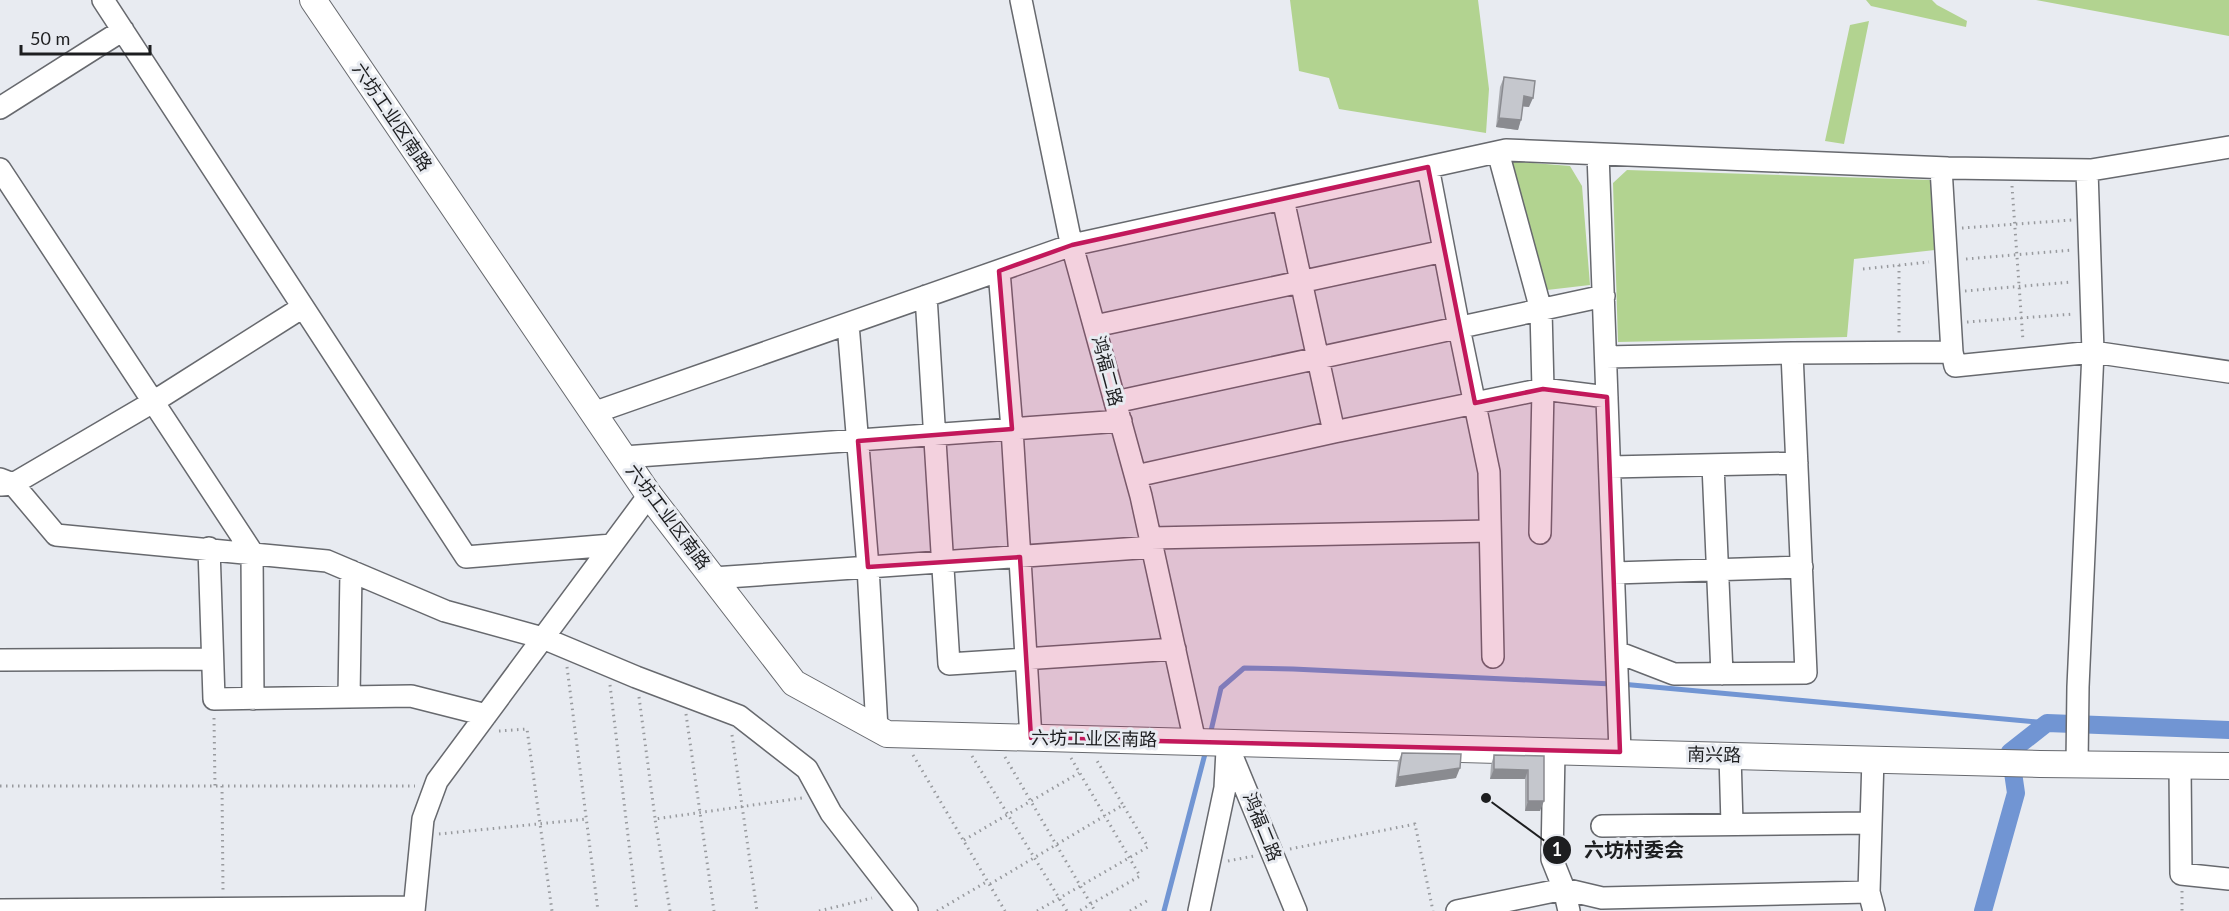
<svg xmlns="http://www.w3.org/2000/svg" width="2229" height="911" viewBox="0 0 2229 911" font-family="Lato,'Noto Sans SC',sans-serif">
  <style>
    .green { fill: #b2d390 }
    .lines { fill: none; stroke-linecap: round; stroke-linejoin: round }
    .stream { stroke: #7195d3; stroke-width: 5 }
    .canal { stroke: #7195d3; stroke-width: 18 }
    .minor-casing { stroke: #67696e; stroke-width: 24 }
    .major-casing { stroke: #67696e; stroke-width: 28 }
    .path { stroke: #989a9e; stroke-width: 3; stroke-dasharray: 1.5 4.5; stroke-linecap: butt }
    .minor { stroke: #fff; stroke-width: 21 }
    .major { stroke: #fff; stroke-width: 26 }
    .wall { fill: #a9abb0 }
    .shaded-wall { fill: #8a8b90 }
    .building { fill: #c5c7cd; stroke: #8a8b90; stroke-width: 1.5 }
    .marked { fill: #c2185b; fill-opacity: 0.2; stroke: #c2185b; stroke-width: 4.5; stroke-linejoin: round }
    .labels { text-anchor: middle; stroke-width: 6; stroke-linejoin: round; paint-order: stroke }
    .street-label { font-size: 18px; fill: #1d1e20; stroke: #e8ebf1 }
    .leader { fill: none; stroke: #1d1e20; stroke-width: 2 }
    .callout-dot { fill: #1d1e20; stroke: #e8ebf1; stroke-width: 2 }
    .mark-label { font-size: 18px; text-anchor: middle; font-weight: bold; fill: #fff }
    .callout-label { font-size: 20px; text-anchor: middle; font-weight: bold; fill: #1d1e20; stroke: #e8ebf1; stroke-width: 6; stroke-linejoin: round; paint-order: stroke }
  </style>
  <rect width="100%" height="100%" fill="#e8ebf1"/>
  <path class="green" d="M1290,0H1478L1489,89L1486,133L1339,109L1329,78L1299,71Z
    M1866,0H1932L1937,5L1967,21L1966,27L1871,6Z
    M2036,0H2229V36Z
    M1869,21L1844,144L1825,141L1850,25Z
    M1510,161L1570,166L1582,186L1590,285L1547,290Z
    M1627,170L1931,180L1935,250L1854,259L1847,337L1618,342L1613,183Z"/>
  <g class="lines">
    <path class="stream" d="M1621,684L2047,723
      M1210,735L1221,688L1244,668L1293,669L1612,684
      M1164,911L1206,750"/>
    <path class="canal" d="M1983,911L2016,793L2010,752L2047,723L2229,730"/>
    <defs>
      <path id="minor" d="M103,0L466,557L612,545
        M1021,0L1070,238L1141,496L1195,742
        M0,108L123,30
        M1498,152L1541,310L1543,389L1540,533
        M1598,154L1620,752
        M1428,167L1459,328L1489,472L1493,657
        M1941,168L1952,352
        M0,169L252,552L253,699
        M2087,170L2093,352L2229,372
        M1283,199L1334,432
        M999,271L1012,429L1031,738
        M926,296L949,664L1175,649
        M848,324L868,567L877,729
        M1095,326L1444,251
        M1792,353L1952,352L1955,366L2093,352L2078,687L2077,764
        M1606,357L1792,353L1806,673L1674,674L1617,652
        M1115,402L1604,296
        M593,413L1072,245L1506,150L1948,168L2091,170L2229,147
        M624,457L1121,421
        M1713,465L1722,674
        M1610,467L1797,463
        M1136,476L1334,432L1543,389L1607,397
        M0,479L13,484L56,535L327,561L445,611L543,638L636,677L739,716L807,769L831,813L907,911
        M1,485L13,484L153,402L303,307
        M1151,538L1490,531
        M209,548L214,699L411,696L486,715
        M1614,573L1802,567
        M713,578L1153,547
        M0,660L212,659
        M349,697L351,571
        M1227,744L1296,911
        M1554,751L1552,859L1564,889L1569,911
        M1730,755L1732,824
        M1873,758L1869,892L1874,911
        M2180,765L2181,874L2229,879
        M1602,826L1871,823
        M0,910L414,907
        M414,911L423,819L437,781L649,495
        M1199,911L1225,788L1227,750
        M1457,911L1564,889L1602,898L1869,892"/>
      <path id="major" d="M313,0L649,495L794,683L887,734L2040,764L2229,766"/>
    </defs>
    <use href="#minor" class="minor-casing"/>
    <use href="#major" class="major-casing"/>
    <path class="path" d="M2012,186L2023,341
      M1962,228L2072,220
      M1966,259L2073,250
      M1899,265V335
      M1863,269L1929,262
      M1965,291L2072,282
      M1967,322L2074,314
      M567,667L598,911
      M610,685L637,911
      M639,697L655,818
      M686,714L714,911
      M214,718L215,787
      M499,731L527,729L552,911
      M732,735L757,911
      M913,755L1005,911
      M972,756L1067,911
      M1005,757L1095,911
      M1071,758L1140,876L1079,911
      M0,786H415
      M222,786L223,890
      M439,834L587,819
      M964,840L1079,773
      M1290,849L1415,824L1433,911
      M1228,861L1254,856
      M990,884L1123,805L1096,759
      M2182,891V911
      M670,911L655,819L802,798
      M819,911L872,898
      M937,911L988,881
      M1037,911L1148,847L1123,805
      M1130,911L1150,899"/>
    <use href="#minor" class="minor"/>
    <use href="#major" class="major"/>
  </g>
  <path class="wall" d="M1504,77L1529,107L1523,106L1518,130L1496,127L1500,87Z
    M1402,753L1456,778L1395,787L1398,762Z
    M1494,755L1544,756L1540,811H1525V779H1490L1491,765Z"/>
  <path class="shaded-wall" d="M1524,96L1533,98L1529,107L1520,106Z
    M1499,118L1521,120L1518,130L1496,127Z
    M1460,768L1456,778L1395,787L1398,777Z
    M1494,769L1528,770L1525,779H1490Z
    M1528,801H1544L1540,811H1525Z"/>
  <path class="building" d="M1504,77L1535,81L1533,98L1524,96L1521,120L1499,118Z
    M1402,753L1461,754L1460,768L1398,777Z
    M1494,755L1544,756V801H1528V770L1494,769Z"/>
  <path class="marked" d="M1428,167L1475,403L1543,389L1607,397L1620,752L1031,738L1020,557L868,567L858,441L1012,429L999,271L1072,245Z"/>
  <g class="labels">
    <g class="street-label">
      <text transform="translate(392 117) rotate(56)" y="6">六坊工业区南路</text>
      <text transform="translate(1107 371) rotate(75)" y="6">鸿福二路</text>
      <text transform="translate(668 517) rotate(53)" y="6">六坊工业区南路</text>
      <text transform="translate(1094 739) rotate(1)" y="6">六坊工业区南路</text>
      <text transform="translate(1714 755) rotate(1)" y="6">南兴路</text>
      <text transform="translate(1262 827) rotate(68)" y="6">鸿福二路</text>
    </g>
  </g>
  <path class="leader" d="M1486 798L1557 850"/>
  <g class="callout-dot">
    <circle cx="1486" cy="798" r="6"/>
    <circle cx="1557" cy="850" r="15"/>
  </g>
  <g class="mark-label">
    <text x="1557" y="856">1</text>
  </g>
  <g class="callout-label">
    <text x="1634" y="857">六坊村委会</text>
  </g>
  <path d="M21 45v9h129v-9" fill="none" stroke="#1d1e20" stroke-width="3"/>
  <text x="30" y="45" font-size="18" fill="#1d1e20" stroke="#e8ebf1" stroke-width="4.5" paint-order="stroke">50 m</text>
</svg>
